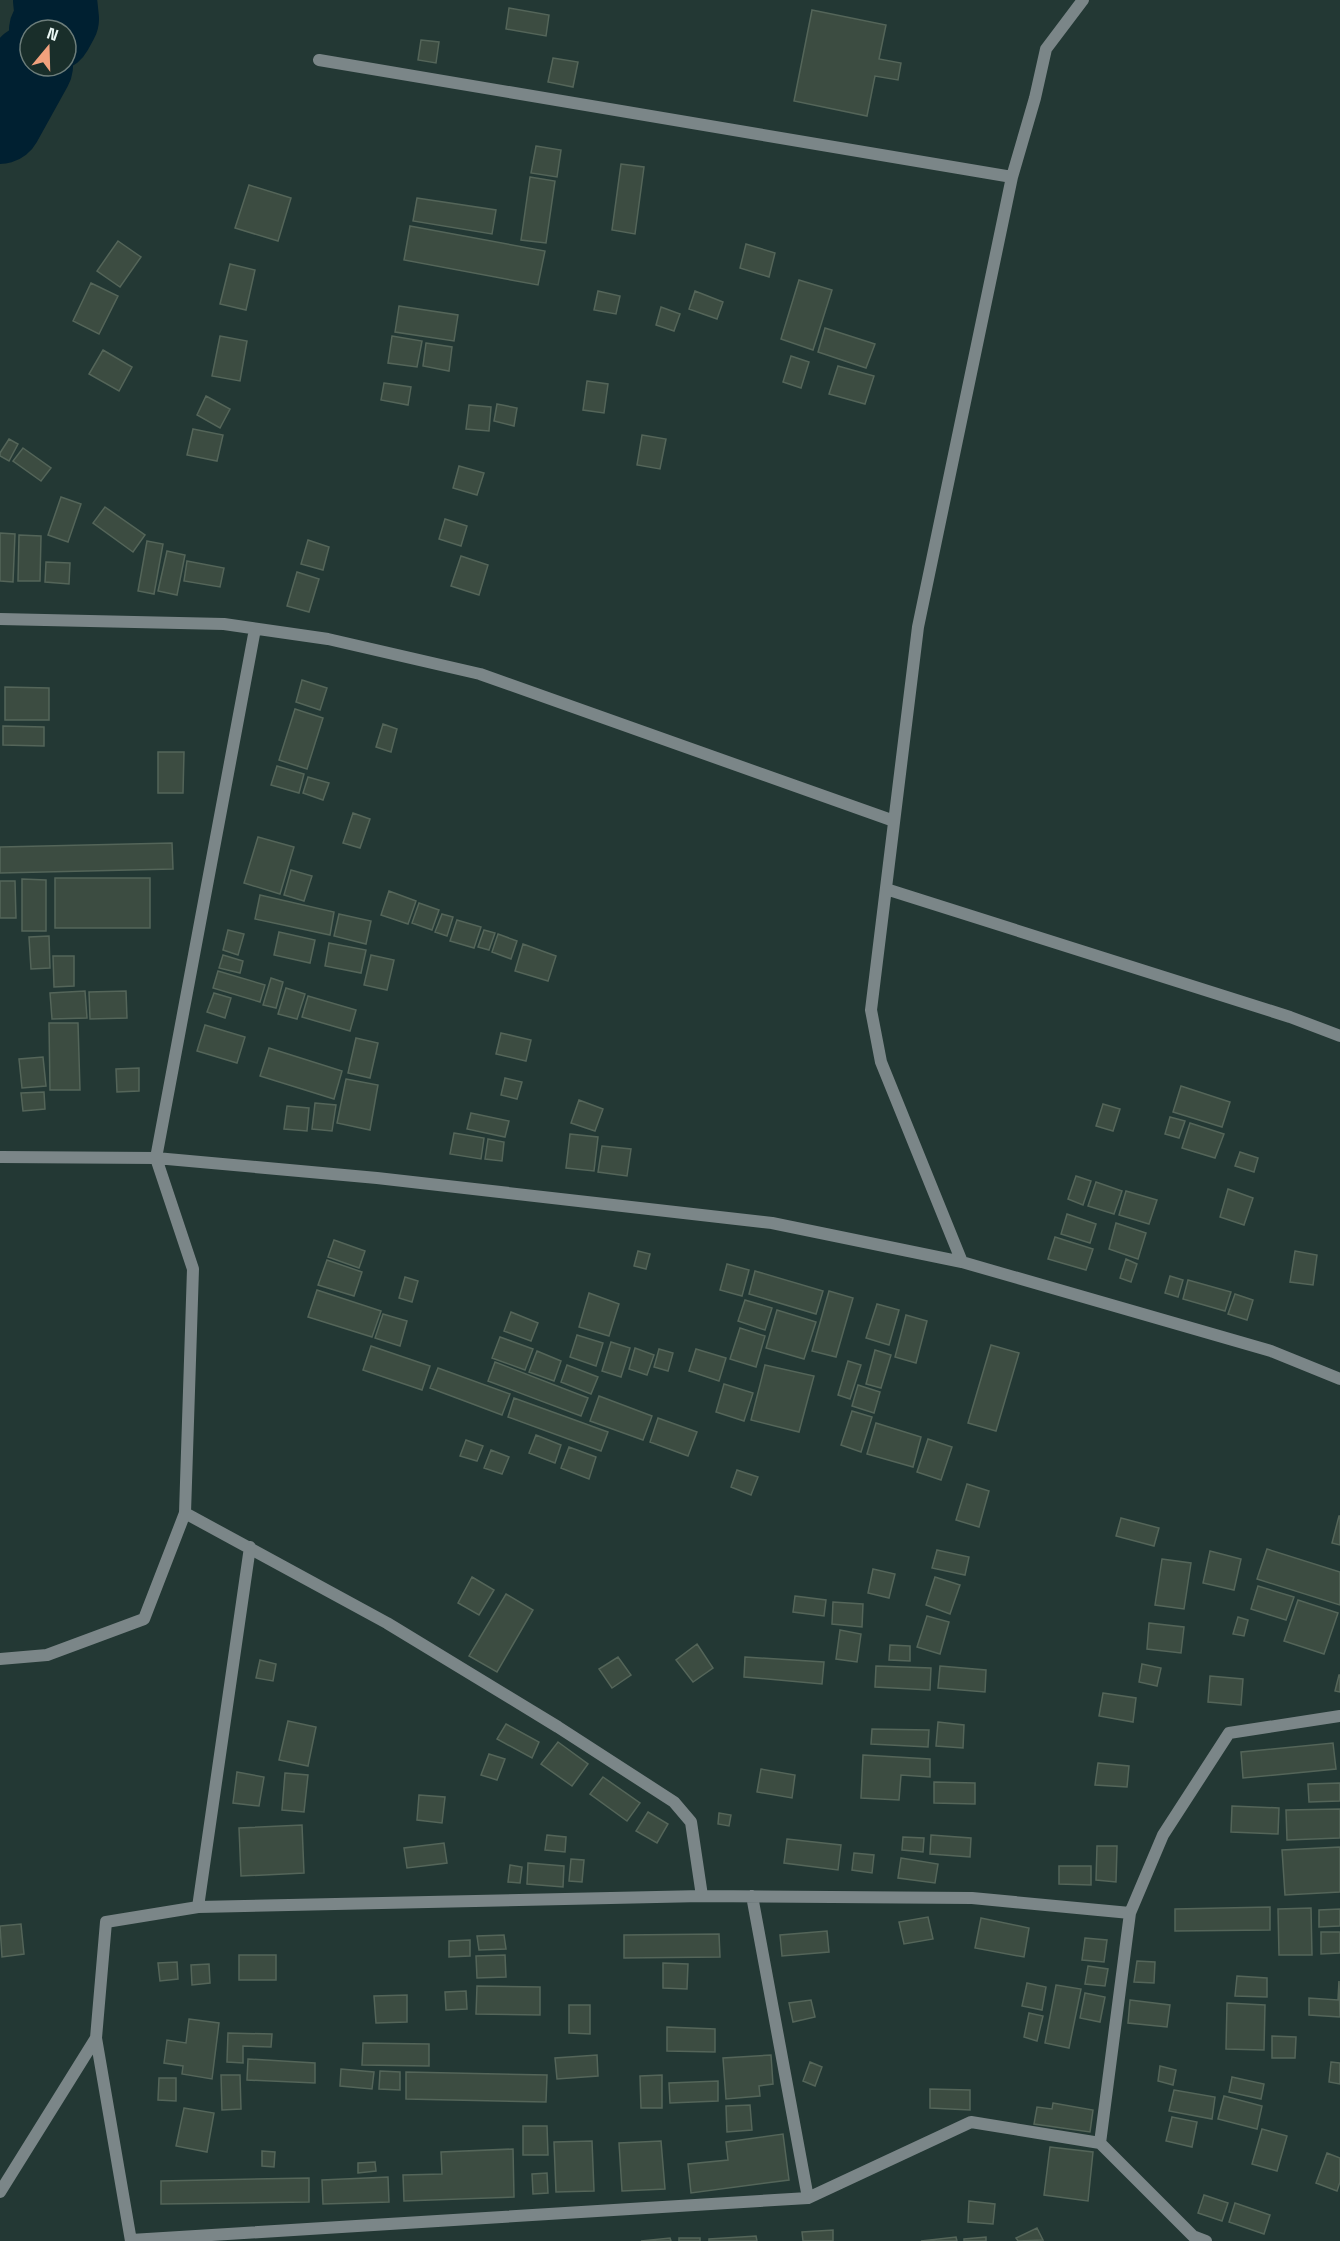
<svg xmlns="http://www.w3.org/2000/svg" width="1340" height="2241" viewBox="0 0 1340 2241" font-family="'Space Grotesk',sans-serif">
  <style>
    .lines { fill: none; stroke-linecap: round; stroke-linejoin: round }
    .river { stroke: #002031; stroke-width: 84 }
    .building { fill: #3c4c41; stroke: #546559; stroke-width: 1.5 }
    .minor { stroke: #7b8688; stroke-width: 12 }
  </style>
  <rect width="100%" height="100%" fill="#233834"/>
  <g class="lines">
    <path class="river" d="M51,30L57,19L55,0
      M0,122L31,66"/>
  </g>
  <path class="building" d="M509,8L549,15L546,36L506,29Z
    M812,10L886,25L879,59L901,63L898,80L875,76L867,116L794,101Z
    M421,40L439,42L436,63L418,60Z
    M553,58L578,62L573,87L548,82Z
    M536,146L561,150L557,177L531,173Z
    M621,164L644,167L635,234L612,230Z
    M530,177L555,181L546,243L521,240Z
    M249,185L291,198L278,241L235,228Z
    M417,198L496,210L492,234L413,221Z
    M410,226L545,251L538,285L404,260Z
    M118,241L141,257L120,287L97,271Z
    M746,244L775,253L769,277L740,268Z
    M230,264L255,270L246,310L220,304Z
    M799,280L832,290L813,350L781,339Z
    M91,283L118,296L99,334L73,321Z
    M598,291L620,296L616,314L594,310Z
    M695,291L723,302L717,319L689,309Z
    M399,306L458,315L454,341L395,332Z
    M661,307L680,314L674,331L656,325Z
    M825,328L875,344L866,368L818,352Z
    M220,336L247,341L240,381L212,376Z
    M392,336L422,341L417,367L388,363Z
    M426,343L452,347L449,371L423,366Z
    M103,350L132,367L119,391L89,374Z
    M791,356L809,362L801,388L783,382Z
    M838,366L874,376L865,404L829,394Z
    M587,381L608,384L604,413L583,410Z
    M384,383L411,387L408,405L381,400Z
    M206,396L230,409L220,428L197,415Z
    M497,404L517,408L514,426L494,421Z
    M469,405L491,407L489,431L466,429Z
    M193,429L223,435L217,461L187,455Z
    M642,435L666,439L660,469L637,465Z
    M9,439L18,444L9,461L0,456V453Z
    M23,448L51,468L41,481L13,461Z
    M459,466L484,473L477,495L453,488Z
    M61,497L81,504L68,542L48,535Z
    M105,507L145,535L133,552L93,523Z
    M445,519L467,526L461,546L439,539Z
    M0,533L15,534L13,582L0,581Z
    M19,535L41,536L40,581H18Z
    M308,540L329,547L323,570L301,564Z
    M147,541L163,544L154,594L138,591Z
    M167,551L185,555L177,595L158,591Z
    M461,556L488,565L479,595L451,586Z
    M187,561L224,568L220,587L184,581Z
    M46,562L70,563L69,584L45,582Z
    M297,572L319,579L309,612L287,606Z
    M302,680L327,688L320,710L296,702Z
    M5,687L49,688V720H5Z
    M295,709L323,718L307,769L279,760Z
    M383,724L397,729L391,752L376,747Z
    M3,726L44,727V746L3,745Z
    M158,752H184L183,793H158Z
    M277,766L304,774L299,793L271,785Z
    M308,777L329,783L323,800L303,793Z
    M353,813L370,819L360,848L343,843Z
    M258,837L294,847L280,894L244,883Z
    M172,843L173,869L0,873V847Z
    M291,870L312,876L304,901L284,895Z
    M55,878H150V928H55Z
    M22,879L46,880V931H22Z
    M0,881H15L16,918H0Z
    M389,891L416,901L408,924L381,915Z
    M260,895L334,912L330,935L255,919Z
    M419,903L439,910L432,930L412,923Z
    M339,914L371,921L366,944L334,936Z
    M442,914L453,917L447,936L435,932Z
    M457,920L481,927L474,948L450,941Z
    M228,930L244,934L238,955L223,950Z
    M484,930L495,933L489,950L478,947Z
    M279,932L315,940L310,963L274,955Z
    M498,934L517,941L511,959L492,952Z
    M49,936L50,968L31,969L29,937Z
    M329,943L366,950L361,973L325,966Z
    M523,944L556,956L548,981L515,971Z
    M223,955L243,961L240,973L219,968Z
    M371,955L394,960L387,990L364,985Z
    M53,956H74V986L54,987Z
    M218,971L265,985L260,1002L213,988Z
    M271,978L283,982L276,1008L263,1005Z
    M286,988L305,994L297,1019L278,1014Z
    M85,991L87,1018L52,1019L50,993Z
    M126,991L127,1018L90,1019L89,992Z
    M214,993L231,998L225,1018L207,1012Z
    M308,996L356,1010L350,1031L302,1017Z
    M49,1023H78L80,1090H50Z
    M205,1025L245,1037L237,1063L197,1051Z
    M501,1033L531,1040L526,1061L496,1054Z
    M356,1038L378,1043L370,1078L348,1073Z
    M269,1048L342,1071L334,1099L260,1076Z
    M43,1057L46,1086L22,1088L19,1059Z
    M139,1068V1091L117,1092L116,1069Z
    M505,1078L522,1082L517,1099L501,1095Z
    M346,1079L378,1085L370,1130L337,1123Z
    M1181,1086L1230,1102L1222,1127L1173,1112Z
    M44,1092L45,1109L23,1111L21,1093Z
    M579,1100L603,1109L595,1131L571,1123Z
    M315,1103L336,1105L332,1131L312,1129Z
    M1103,1104L1120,1109L1113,1131L1096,1126Z
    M287,1106L309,1108L307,1131L284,1129Z
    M471,1113L509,1121L505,1137L467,1129Z
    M1170,1117L1185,1121L1179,1138L1165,1134Z
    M1190,1123L1224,1134L1215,1158L1182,1148Z
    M454,1133L484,1138L481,1159L450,1154Z
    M570,1134L598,1137L594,1171L566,1168Z
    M488,1139L504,1142L502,1161L485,1159Z
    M602,1146L631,1149L627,1176L598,1172Z
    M1240,1152L1258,1158L1254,1172L1235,1166Z
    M1076,1176L1091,1181L1083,1205L1068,1199Z
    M1096,1182L1122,1191L1114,1214L1088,1206Z
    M1228,1189L1253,1198L1244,1225L1220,1217Z
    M1126,1191L1157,1200L1149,1224L1119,1215Z
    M1067,1214L1096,1224L1090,1243L1061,1234Z
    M1116,1223L1146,1233L1138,1259L1109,1249Z
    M1055,1237L1093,1249L1086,1270L1048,1259Z
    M334,1240L365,1251L359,1268L328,1257Z
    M638,1251L650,1254L646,1269L634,1266Z
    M1295,1251L1317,1255L1313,1285L1290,1282Z
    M1126,1259L1137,1264L1131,1282L1120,1278Z
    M327,1260L362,1272L354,1296L318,1285Z
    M727,1264L749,1270L742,1296L720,1290Z
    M755,1271L823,1291L816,1314L749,1294Z
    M1170,1276L1183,1280L1178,1297L1165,1293Z
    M405,1277L418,1281L412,1302L399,1298Z
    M1188,1280L1231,1292L1225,1311L1183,1299Z
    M317,1290L381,1311L372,1337L308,1317Z
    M829,1291L853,1298L836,1357L812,1351Z
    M589,1293L619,1304L609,1336L579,1327Z
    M1235,1294L1253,1300L1247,1320L1228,1314Z
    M745,1300L772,1308L765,1330L738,1321Z
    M877,1304L899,1310L889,1345L866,1338Z
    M777,1310L816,1322L804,1359L766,1348Z
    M511,1312L538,1323L531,1341L504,1331Z
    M383,1314L407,1321L400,1346L375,1338Z
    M906,1315L927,1321L916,1363L895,1357Z
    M740,1328L765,1336L756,1367L730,1359Z
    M577,1335L603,1343L596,1366L570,1357Z
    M500,1337L533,1349L525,1370L492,1358Z
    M611,1342L630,1348L621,1377L602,1371Z
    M991,1345L1019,1353L996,1431L968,1423Z
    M371,1346L430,1366L422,1390L363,1370Z
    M635,1348L654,1355L647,1375L629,1369Z
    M659,1349L673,1353L668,1371L654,1367Z
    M696,1349L726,1358L719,1381L689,1371Z
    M875,1350L891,1355L881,1388L866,1384Z
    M537,1351L561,1361L554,1381L529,1372Z
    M848,1361L861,1365L850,1399L838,1395Z
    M495,1362L588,1398L581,1416L488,1381Z
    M567,1365L598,1377L591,1394L561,1382Z
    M765,1365L814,1376L799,1432L751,1420Z
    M438,1368L510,1394L502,1415L430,1388Z
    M724,1384L753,1393L744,1421L716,1412Z
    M858,1385L880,1392L874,1413L852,1406Z
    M599,1396L652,1416L643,1440L590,1421Z
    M514,1398L608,1432L601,1451L508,1417Z
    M852,1411L872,1417L861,1452L841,1445Z
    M658,1418L697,1432L688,1456L650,1442Z
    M876,1423L921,1437L913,1467L867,1454Z
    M536,1435L561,1445L555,1463L529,1453Z
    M928,1439L952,1447L941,1480L917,1472Z
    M466,1440L483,1446L477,1461L460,1456Z
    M569,1447L596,1457L589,1479L561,1468Z
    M491,1450L509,1457L502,1474L484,1468Z
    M737,1470L758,1477L751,1495L731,1487Z
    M967,1484L989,1491L979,1527L956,1520Z
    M1339,1516H1340V1545L1332,1543Z
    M1121,1518L1159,1528L1154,1546L1116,1536Z
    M1267,1549L1340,1572V1605L1257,1579Z
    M937,1550L969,1557L965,1575L932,1568Z
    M1210,1551L1241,1559L1234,1590L1203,1583Z
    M1162,1559L1191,1563L1184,1609L1155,1605Z
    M873,1569L895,1574L889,1598L868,1593Z
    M472,1577L494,1590L479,1615L458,1603Z
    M935,1577L960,1585L950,1614L926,1605Z
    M1258,1586L1294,1597L1286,1620L1251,1609Z
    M506,1594L533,1610L497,1672L469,1656Z
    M795,1596L826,1600L824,1616L793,1612Z
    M1298,1600L1338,1613L1324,1654L1284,1641Z
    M833,1602L863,1604L862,1627L832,1624Z
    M927,1616L949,1622L940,1654L917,1647Z
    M1238,1617L1248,1620L1244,1636L1233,1634Z
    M1149,1623L1184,1627L1181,1653L1147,1649Z
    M840,1630L861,1634L857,1662L836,1659Z
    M697,1644L713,1668L693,1682L676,1660Z
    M890,1645L910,1646V1661L889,1660Z
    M618,1657L631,1675L612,1688L599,1669Z
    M745,1657L824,1662L822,1684L744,1677Z
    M260,1660L276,1664L273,1681L256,1678Z
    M1142,1664L1161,1668L1157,1686L1139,1682Z
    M876,1666L931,1668L930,1690L875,1687Z
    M940,1666L986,1670L985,1692L938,1688Z
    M1339,1675H1340V1692L1335,1691Z
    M1210,1676L1243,1679L1241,1705L1208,1702Z
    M1103,1693L1136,1698L1133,1722L1099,1716Z
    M288,1721L316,1727L308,1766L279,1760Z
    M938,1722L964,1725L963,1748L936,1746Z
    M506,1724L539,1742L532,1758L497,1739Z
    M872,1729L929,1730L928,1747L871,1744Z
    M558,1742L588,1764L572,1786L541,1764Z
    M1333,1743L1336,1769L1243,1778L1241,1752Z
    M489,1754L505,1759L497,1780L481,1775Z
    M863,1755L930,1759V1777L901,1775L899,1800L861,1798Z
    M1098,1763L1129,1766L1127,1787L1095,1785Z
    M761,1769L795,1775L792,1798L757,1792Z
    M237,1772L264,1777L259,1806L233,1803Z
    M285,1773L308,1775L304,1812L282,1810Z
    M603,1777L640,1803L627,1821L590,1794Z
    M934,1782L975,1783V1804L934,1803Z
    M1340,1783V1801L1309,1802L1308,1784Z
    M419,1795L445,1797L442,1823L417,1820Z
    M1232,1806L1279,1808L1278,1834L1231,1832Z
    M1340,1809V1838L1287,1840L1286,1810Z
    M648,1812L668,1824L657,1843L636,1831Z
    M719,1813L731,1815L729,1826L718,1824Z
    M302,1825L304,1873L241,1876L239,1828Z
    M547,1835L566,1837L565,1852L545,1850Z
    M931,1835L971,1838L970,1857L930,1854Z
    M903,1837L924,1838L923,1852L902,1850Z
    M787,1839L841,1845L838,1870L784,1863Z
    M444,1843L447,1863L407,1868L404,1848Z
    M1097,1846H1117L1116,1882L1096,1880Z
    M1340,1847V1892L1285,1895L1282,1850Z
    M854,1853L874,1855L872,1873L852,1870Z
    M901,1858L938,1864L935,1883L898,1878Z
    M571,1859L584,1860L582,1882L569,1881Z
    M528,1863L564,1866L563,1887L527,1884Z
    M510,1865L522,1867L520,1883L508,1882Z
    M1059,1866H1091V1885L1059,1884Z
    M1270,1907V1930L1175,1931V1909Z
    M1311,1908L1312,1955H1279L1278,1909Z
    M1340,1909V1926L1319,1927V1910Z
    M928,1917L933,1939L904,1944L899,1922Z
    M981,1918L1029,1928L1024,1957L975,1948Z
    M21,1924L24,1954L2,1957L0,1926Z
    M827,1931L829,1952L782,1956L780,1935Z
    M1321,1932H1340V1953L1321,1954Z
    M719,1934L720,1957L624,1958V1935Z
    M504,1935L506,1949L479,1950L477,1936Z
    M1085,1938L1107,1940L1104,1962L1082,1960Z
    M470,1940V1956L449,1957V1941Z
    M239,1955H276V1980H239Z
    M505,1955L506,1977L477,1978L476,1956Z
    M1137,1961L1155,1962L1154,1983L1134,1982Z
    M177,1962L178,1979L160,1981L158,1963Z
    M663,1963L688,1964L687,1989L663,1988Z
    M209,1964L210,1983L192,1985L191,1965Z
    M1088,1966L1108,1969L1105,1986L1085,1984Z
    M1237,1976L1267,1978V1997L1235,1996Z
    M1339,1981L1340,2017L1309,2015V1998L1338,2000Z
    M1027,1983L1046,1987L1042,2010L1022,2006Z
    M1056,1985L1081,1989L1069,2048L1045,2043Z
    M477,1986L540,1987V2015L476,2014Z
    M466,1991L467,2009L446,2010L445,1992Z
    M1085,1993L1105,1997L1100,2022L1080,2018Z
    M407,1995V2022L376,2023L374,1996Z
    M811,2000L815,2017L793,2022L789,2003Z
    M1130,2000L1170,2005L1167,2027L1128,2023Z
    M1227,2003L1265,2005L1264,2050L1226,2049Z
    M569,2005H590V2034L569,2033Z
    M1029,2013L1043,2016L1037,2041L1024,2037Z
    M189,2019L219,2023L212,2079L182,2074L183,2066L164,2063L167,2040L186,2043Z
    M667,2027L715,2029V2052L667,2051Z
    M228,2033L272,2034L271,2047L243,2046V2063L227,2062Z
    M1272,2036L1296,2037L1295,2058H1272Z
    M363,2043L429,2044V2066L362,2065Z
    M597,2055L598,2076L557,2079L555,2058Z
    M771,2055L773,2084L759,2086L760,2096L726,2099L723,2058Z
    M248,2059L315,2063V2083L247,2080Z
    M810,2062L822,2067L815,2086L803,2081Z
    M1331,2062L1340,2063V2084L1329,2082Z
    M1160,2066L1176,2070L1173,2085L1158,2081Z
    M341,2069L374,2072L372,2089L340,2086Z
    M380,2071L400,2072V2090L379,2089Z
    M406,2072L547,2075L546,2102L406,2099Z
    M221,2075H240L241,2109L222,2110Z
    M662,2075V2108H641L640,2076Z
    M1232,2077L1264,2084L1261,2099L1229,2092Z
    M159,2078H176V2101L158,2100Z
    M718,2081V2101L670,2103L669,2083Z
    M930,2089L970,2090V2110L930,2108Z
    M1174,2090L1215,2097L1212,2119L1169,2111Z
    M1224,2096L1262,2106L1257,2129L1218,2119Z
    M1053,2103L1093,2110L1090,2132L1034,2124L1037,2107L1052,2109Z
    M750,2105L752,2130L727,2132L726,2106Z
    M184,2108L214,2113L207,2152L176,2146Z
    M1172,2117L1197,2122L1192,2147L1166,2141Z
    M523,2126H547L548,2155H523Z
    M1262,2129L1287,2136L1277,2171L1252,2164Z
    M783,2134L789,2180L691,2193L688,2164L728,2160L726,2142Z
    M592,2141L594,2191L556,2192L554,2142Z
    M661,2141L665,2189L622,2191L619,2143Z
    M1050,2147L1093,2152L1088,2201L1044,2195Z
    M513,2149L514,2197L404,2201L403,2175L442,2174L441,2152Z
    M262,2151L275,2152L274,2167L262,2166Z
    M1327,2153L1340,2158V2182L1337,2191L1316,2183Z
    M375,2162L376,2171L358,2173V2163Z
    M547,2173L548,2193L533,2194L532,2174Z
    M388,2177L389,2202L323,2204L322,2180Z
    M309,2178V2202L161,2204V2181Z
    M1204,2195L1228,2203L1222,2221L1198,2213Z
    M969,2201L995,2204L993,2224L968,2222Z
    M1235,2203L1270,2215L1264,2234L1229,2222Z
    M1037,2228L1043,2240L1018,2241L1016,2238Z
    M833,2230V2241H803L802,2232Z
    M756,2236L757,2241H709V2239Z
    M956,2237L957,2241H921Z
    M986,2237V2241H964V2239Z
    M670,2238L671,2241H641Z
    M679,2238H700V2241H679Z"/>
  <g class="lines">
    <path class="minor" d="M319,60L1012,177
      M0,619L224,624L328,639L480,674L894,821
      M886,889L1290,1017L1340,1036
      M0,1157L156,1158L377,1178L772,1223L962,1262L1271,1351L1340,1379
      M962,1262L881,1062L871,1010L918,627L1012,177L1035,98L1046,49L1083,0
      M185,1513L387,1623L558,1727L674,1802L691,1822L702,1896
      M0,1659L47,1655L144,1619L185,1513L193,1269L156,1158L255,629
      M752,1896L808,2198
      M198,1907L250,1547
      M1100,2143L1130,1913
      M0,2192L96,2038
      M131,2240L808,2198L971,2122L1100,2143L1193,2236L1206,2241
      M131,2241L96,2038L106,1922L198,1907L702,1896L972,1898L1130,1913L1163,1835L1229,1733L1340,1716"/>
  </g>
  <g transform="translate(48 48) rotate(19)"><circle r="28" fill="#192e2a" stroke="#6d7e7b" stroke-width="1.5"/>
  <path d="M0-4.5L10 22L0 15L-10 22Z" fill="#f1a17d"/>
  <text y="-9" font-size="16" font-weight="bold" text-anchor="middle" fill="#eaf7f4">N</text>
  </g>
</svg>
